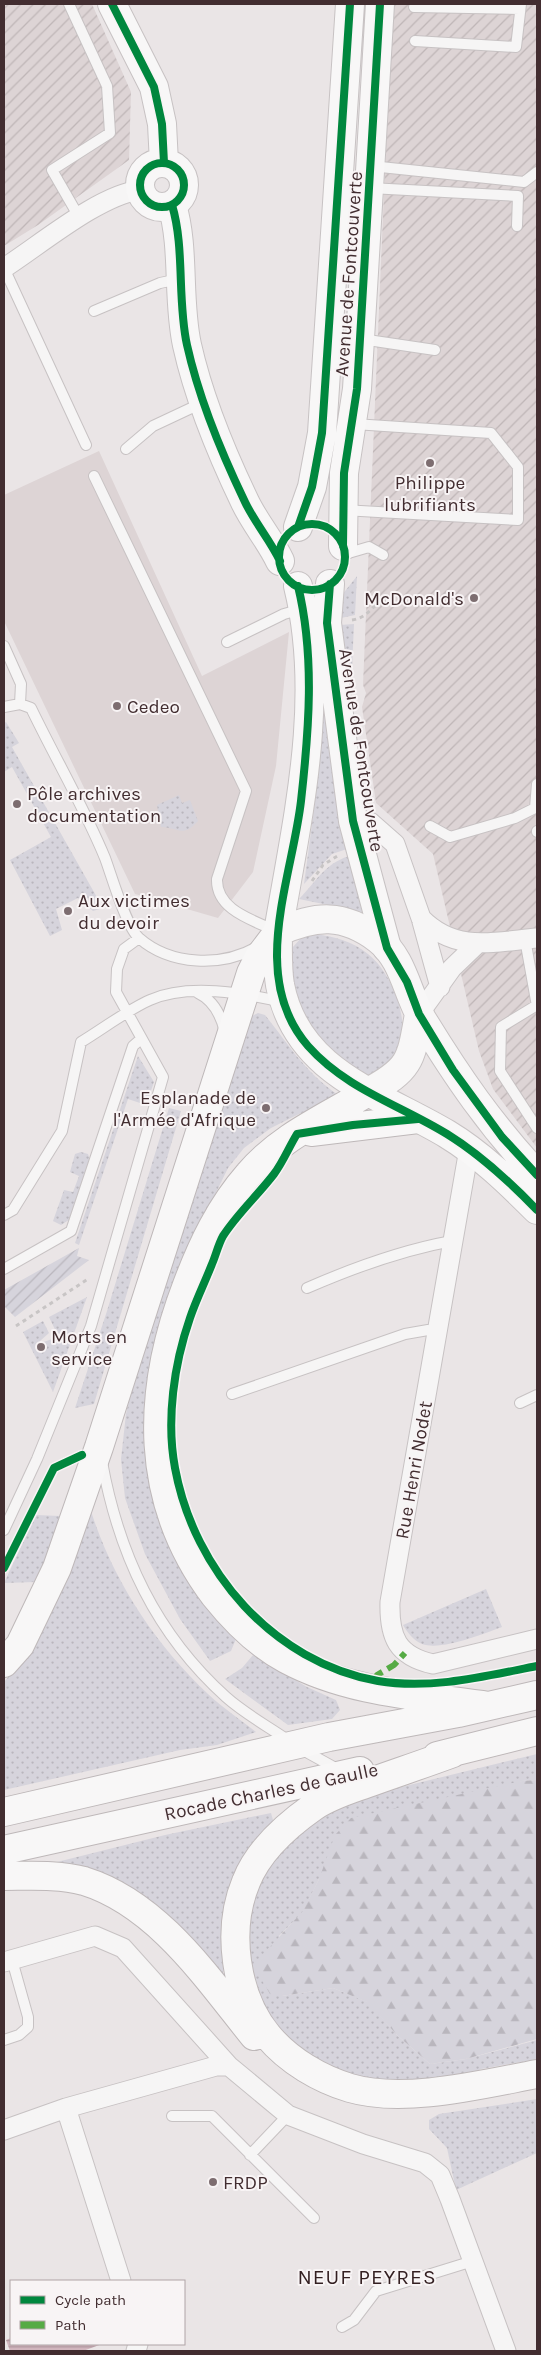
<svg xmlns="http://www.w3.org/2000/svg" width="541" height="2355" viewBox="0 0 541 2355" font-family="Karla,sans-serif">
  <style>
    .built { fill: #ddd4d5 }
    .industrial { fill: url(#industrial-furrows) }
    .grass { fill: url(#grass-dots) }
    .forest { fill: url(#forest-firs) }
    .garden { fill: url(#garden-furrows) }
    .water { fill: url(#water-rules) }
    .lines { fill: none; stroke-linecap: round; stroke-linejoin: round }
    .lane-casing { stroke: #c7c2c3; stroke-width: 12 }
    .street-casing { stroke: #c7c2c3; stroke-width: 21 }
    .secondary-casing { stroke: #c7c2c3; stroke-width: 30 }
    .primary-casing { stroke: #c7c2c3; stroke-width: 30 }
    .highway-casing { stroke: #beb8b9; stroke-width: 30 }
    .path { stroke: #c8c5c5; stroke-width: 3; stroke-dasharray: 4 4; stroke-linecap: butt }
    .lane { stroke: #f6f5f5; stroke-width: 10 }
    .street { stroke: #f6f5f5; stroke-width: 19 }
    .secondary { stroke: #f8f7f7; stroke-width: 28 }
    .primary { stroke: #f8f7f7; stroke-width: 28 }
    .highway { stroke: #f8f7f7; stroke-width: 28 }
    .quiet { stroke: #56ab45; stroke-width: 6; stroke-dasharray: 12 6; stroke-linecap: butt }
    .cycleway-casing { stroke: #f8f4f5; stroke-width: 11 }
    .cycleway { stroke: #00873e; stroke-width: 8 }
    .poi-dot { fill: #7d6d70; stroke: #f8f4f5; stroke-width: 2 }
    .labels { text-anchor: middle; stroke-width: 4; stroke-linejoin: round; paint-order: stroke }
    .street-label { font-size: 19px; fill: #422d30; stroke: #f8f4f5 }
    .poi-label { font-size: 19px; fill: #422d30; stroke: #f8f4f5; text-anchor: start }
    .quarter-label { font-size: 21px; letter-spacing: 1px; fill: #331f21; stroke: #f8f4f5 }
  </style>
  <defs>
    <pattern id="industrial-furrows" width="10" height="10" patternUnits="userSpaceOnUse" patternTransform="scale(1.25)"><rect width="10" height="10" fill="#ddd4d5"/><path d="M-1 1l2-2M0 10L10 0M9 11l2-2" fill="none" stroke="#bfb6b7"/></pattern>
    <pattern id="grass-dots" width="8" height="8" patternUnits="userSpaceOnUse" patternTransform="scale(1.25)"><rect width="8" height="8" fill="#d6d4dc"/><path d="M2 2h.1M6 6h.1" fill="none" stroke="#b9b6bd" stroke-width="1.8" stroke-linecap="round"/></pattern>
    <pattern id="forest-firs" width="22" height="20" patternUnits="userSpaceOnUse" patternTransform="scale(1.25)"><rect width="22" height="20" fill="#d6d4dc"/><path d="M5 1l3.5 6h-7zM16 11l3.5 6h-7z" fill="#b9b6bd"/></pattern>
    <pattern id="garden-furrows" width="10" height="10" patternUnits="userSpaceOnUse" patternTransform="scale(1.25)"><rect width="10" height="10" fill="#d6d4dc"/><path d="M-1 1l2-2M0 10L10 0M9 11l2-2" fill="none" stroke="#b9b6bd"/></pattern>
    <pattern id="water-rules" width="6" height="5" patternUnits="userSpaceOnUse" patternTransform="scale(1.25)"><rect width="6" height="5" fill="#d2b6be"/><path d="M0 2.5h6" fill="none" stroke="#ac949b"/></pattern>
  </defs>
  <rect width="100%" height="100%" fill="#eae5e6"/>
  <path class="built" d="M99,451L202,676L289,632L276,766L253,872L218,918L135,894L4,621V495Z"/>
  <path class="industrial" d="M4,4H92L131,92L129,160L38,225L4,246Z
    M392,4H537V1148L493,1089L479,1051L433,854L376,803L362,707L366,693L363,685Z"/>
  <path class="grass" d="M357,576L355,615L341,618L338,600Z
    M354,624L352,668L344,669L340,625Z
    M320,670L347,849L332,854L304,884L314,809Z
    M6,722L19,743L12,747L103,908L93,911L78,898L56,909L62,930L50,936L10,860L51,837L12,767L4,772V723Z
    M179,795L182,803L190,800L198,821C183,838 180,828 161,827L157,805Z
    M349,856L362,912L299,899C317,881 324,864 349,856Z
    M316,934C335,937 352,941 368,954C395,975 418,1037 390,1065C388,1067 385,1071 382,1073C351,1087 308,1028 298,1004C290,986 291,967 292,948L302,937Z
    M258,1013L265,1015C290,1046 304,1071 338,1095L333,1102L299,1114L271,1128L244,1148L228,1168L209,1207L146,1428L236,1639L231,1651L210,1661L180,1619L145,1554L125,1498L121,1459L126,1414L142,1340L252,1016Z
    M138,1056L154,1082L146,1105L128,1099L79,1245L75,1243Z
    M169,1108L181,1111L94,1404L75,1408L107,1311Z
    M81,1152L88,1154L91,1164L72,1218L61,1225L53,1221L64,1190L73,1192L79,1176L70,1172L75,1154Z
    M87,1297L53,1392L23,1332L43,1321L49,1333L40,1341L41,1343L52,1339L55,1343L60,1340L49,1317Z
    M90,1508C112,1579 154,1643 208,1694C223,1708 241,1720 256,1732L217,1745L180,1750L4,1790V1682L14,1670Z
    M36,1515L60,1516L50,1549L35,1582L4,1583Z
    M486,1589L502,1627C482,1634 442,1651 422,1644C414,1641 407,1632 403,1625Z
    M253,1655L307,1687L336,1700L340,1710L332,1719L288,1725L225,1679L242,1668Z
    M537,1754V1780L522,1781L319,1879L303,1912L279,1936L282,1996L333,1988L368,2002L397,2035L430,2064L466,2059L537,2040V2059L481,2069L462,2079L375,2089L284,2046L257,2005L244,1958L247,1914L262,1875L293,1837L328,1812L356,1798Z
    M271,1813L275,1827L224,1945V1969L220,1981L55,1869L57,1862L165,1835Z
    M537,2099V2153L456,2190L447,2148L429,2129V2120L439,2114Z"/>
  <path class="forest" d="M537,1780V2039L466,2059L430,2064L397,2035L367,2002L333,1988L282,1996L270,1994L253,1965L303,1911L319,1879L335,1835L351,1818L522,1781Z"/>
  <path class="garden" d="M79,1248L77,1256L89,1260L15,1317L4,1306V1290Z"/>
  <path class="water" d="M11,2338V2344H102L83,2351H10L6,2340Z"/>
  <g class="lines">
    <defs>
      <path id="lane" d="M69,4L107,86L110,133L52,170L79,217
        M414,7L520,9
        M415,41L516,47L521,4
        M371,166L524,182L537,172
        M370,188L518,196L517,226
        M4,268L86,445
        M94,311L160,283L179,279
        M361,339L435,350
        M126,449L153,426L202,403
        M94,476L246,791L217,879C216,910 253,920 276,931
        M343,510L518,520V467L491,433L354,424
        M345,554L369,547L383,555
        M227,642L284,614L302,609
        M4,646L21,684L20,704
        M4,707L20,704L31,708C55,758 84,807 105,858C112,877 126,926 139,938C171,966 222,967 257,947
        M430,826L450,837L515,818L535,808L537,784
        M537,831V832
        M525,939L537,1006
        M198,993C213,1000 221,1015 225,1032
        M537,1005L501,1027L500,1071L537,1128
        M4,1215L13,1210L62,1131L81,1042C101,1030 129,1009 150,1000C188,983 243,993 282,1002
        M4,1269L71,1231L133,1046L141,1039
        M307,1288C353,1268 402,1250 452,1241
        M232,1394L405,1334L428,1330L437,1333
        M520,1403L537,1395
        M102,1462C119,1555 156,1634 226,1697C245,1714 269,1727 289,1741
        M4,1530L37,1459L91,1326L163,1077L116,992L117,969L124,949L139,938
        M301,1749L339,1770
        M4,2040L19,2035L28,2027V2017L12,1960
        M172,2116H212L314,2218
        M250,2155L288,2115
        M342,2327L354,2320L376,2291L473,2261"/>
      <path id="street" d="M4,268C40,245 99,195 140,190
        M353,821L370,822L395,844L421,918L440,987
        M421,918C455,953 494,942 537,938
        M419,1014L452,968L477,944
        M469,1149L390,1602C389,1637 397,1656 433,1664L537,1639
        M4,1962L95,1936L123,1948L229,2066L288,2115L363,2144L425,2163L440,2175L450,2199L506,2351
        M66,2108L121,2281
        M4,2130L66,2108L216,2066H229
        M136,2351L138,2344"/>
      <path id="secondary" d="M112,4L154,87L162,124L164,163
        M140 185a22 22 0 1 1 44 0a22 22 0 1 1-44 0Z
        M172,205C185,248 177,300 187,345C199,399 221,452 245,502C255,523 270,540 280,561
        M298,527L312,487L322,433L350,4
        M343,546L344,473L357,389L380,4
        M330,584L327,623L353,821L387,948
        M278,932C297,819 326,700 298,586"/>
      <path id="primary" d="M368,1092C411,1069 411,1060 419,1014
        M537,1175C490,1124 458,1078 422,1019C407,993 403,958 378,939C343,913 316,915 278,932C278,949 277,967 280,985C297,1073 380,1094 447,1134C480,1154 509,1182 537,1210"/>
      <path id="highway" d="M368,1092C327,1117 280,1137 249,1174C220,1207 202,1245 187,1285C146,1392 143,1501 215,1596C235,1621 258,1644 286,1659C349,1693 420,1696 489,1706
        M311,1132L418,1119
        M4,1663L20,1645L57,1568L99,1447L251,973L259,957L278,932
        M453,1753C426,1763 399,1772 371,1782C352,1789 330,1795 313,1807C286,1826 258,1851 246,1882C226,1930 235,1996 268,2036C289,2061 320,2079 350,2088C404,2104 483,2084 537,2074
        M437,1756L537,1731
        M4,1812L329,1737L458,1713L537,1695
        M4,1850L360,1771
        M4,1876C29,1876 59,1874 84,1881C158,1904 207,1978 254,2036"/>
    </defs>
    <use href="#lane" class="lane-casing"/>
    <use href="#street" class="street-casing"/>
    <use href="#secondary" class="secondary-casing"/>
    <use href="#primary" class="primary-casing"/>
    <use href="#highway" class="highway-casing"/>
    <path class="path" d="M352,620C373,617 371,599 395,598
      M312,881L323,865L339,855
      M16,1326L88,1279
      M4,1568L54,1468L70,1460"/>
    <use href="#lane" class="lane"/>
    <use href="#street" class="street"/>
    <use href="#secondary" class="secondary"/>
    <use href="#primary" class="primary"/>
    <use href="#highway" class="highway"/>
    <path class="quiet" d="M374,1680L377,1675L394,1665L405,1653"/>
    <defs>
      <path id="cycleway" d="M112,4L154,87L162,124L164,163
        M140 185a22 22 0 1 1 44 0a22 22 0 1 1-44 0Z
        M172,205C185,248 177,300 187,345C199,399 221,452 245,502C255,523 270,540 280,561
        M279 557a33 33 0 1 1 66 0a33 33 0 1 1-66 0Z
        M298,527L312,487L322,433L350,4
        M343,546L344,473L357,389L380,4
        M330,584L327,623L353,821L387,948L407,982L419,1014L453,1070L502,1137L537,1175
        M298,586C315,656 309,730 301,801C292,879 248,977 308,1046C346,1089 400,1105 447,1134C481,1155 510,1182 537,1210
        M418,1119L353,1125L297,1134C289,1147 283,1162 274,1174C258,1195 237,1214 223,1236C218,1245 216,1255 212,1264C205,1282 196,1300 190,1318C174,1364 166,1420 175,1468C194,1571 273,1662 378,1681C431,1690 486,1676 537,1666
        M4,1568L54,1468L82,1455"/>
    </defs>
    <use href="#cycleway" class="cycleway-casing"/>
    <use href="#cycleway" class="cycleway"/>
  </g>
  <g class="poi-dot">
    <circle cx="430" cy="463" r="5"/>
    <circle cx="474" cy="598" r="5"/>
    <circle cx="117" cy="706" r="5"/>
    <circle cx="17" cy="804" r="5"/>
    <circle cx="68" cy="911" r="5"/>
    <circle cx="266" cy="1108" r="5"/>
    <circle cx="41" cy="1347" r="5"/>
    <circle cx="213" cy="2182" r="5"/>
  </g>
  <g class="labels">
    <g class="street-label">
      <text transform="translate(348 274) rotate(-86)" y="7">Avenue de Fontcouverte</text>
      <text transform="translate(362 750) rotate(81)" y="7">Avenue de Fontcouverte</text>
      <text transform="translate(413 1470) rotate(-80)" y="7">Rue Henri Nodet</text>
      <text transform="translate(271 1791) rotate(-12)" y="7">Rocade Charles de Gaulle</text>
    </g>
    <g class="poi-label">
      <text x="430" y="489" text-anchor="middle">Philippe<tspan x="430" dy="22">lubrifiants</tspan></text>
      <text x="464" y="605" text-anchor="end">McDonald's</text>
      <text x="127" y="713">Cedeo</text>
      <text x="27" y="800">Pôle archives<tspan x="27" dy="22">documentation</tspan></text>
      <text x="78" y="907">Aux victimes<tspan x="78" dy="22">du devoir</tspan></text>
      <text x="256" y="1104" text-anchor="end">Esplanade de<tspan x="256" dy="22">l'Armée d'Afrique</tspan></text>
      <text x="51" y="1343">Morts en<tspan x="51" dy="22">service</tspan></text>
      <text x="223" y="2189">FRDP</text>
    </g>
    <g class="quarter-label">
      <text x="367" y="2284">NEUF PEYRES</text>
    </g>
  </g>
  <rect width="541" height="2355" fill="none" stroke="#422d30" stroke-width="10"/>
  <rect x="10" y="2280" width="175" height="65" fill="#f8f4f5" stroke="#afa4a6"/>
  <rect x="20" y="2296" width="25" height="8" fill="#00873e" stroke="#afa4a6"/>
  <text x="55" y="2305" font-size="15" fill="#422d30">Cycle path</text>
  <rect x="20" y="2321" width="25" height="8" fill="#56ab45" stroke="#afa4a6"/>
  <text x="55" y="2330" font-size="15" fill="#422d30">Path</text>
</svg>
